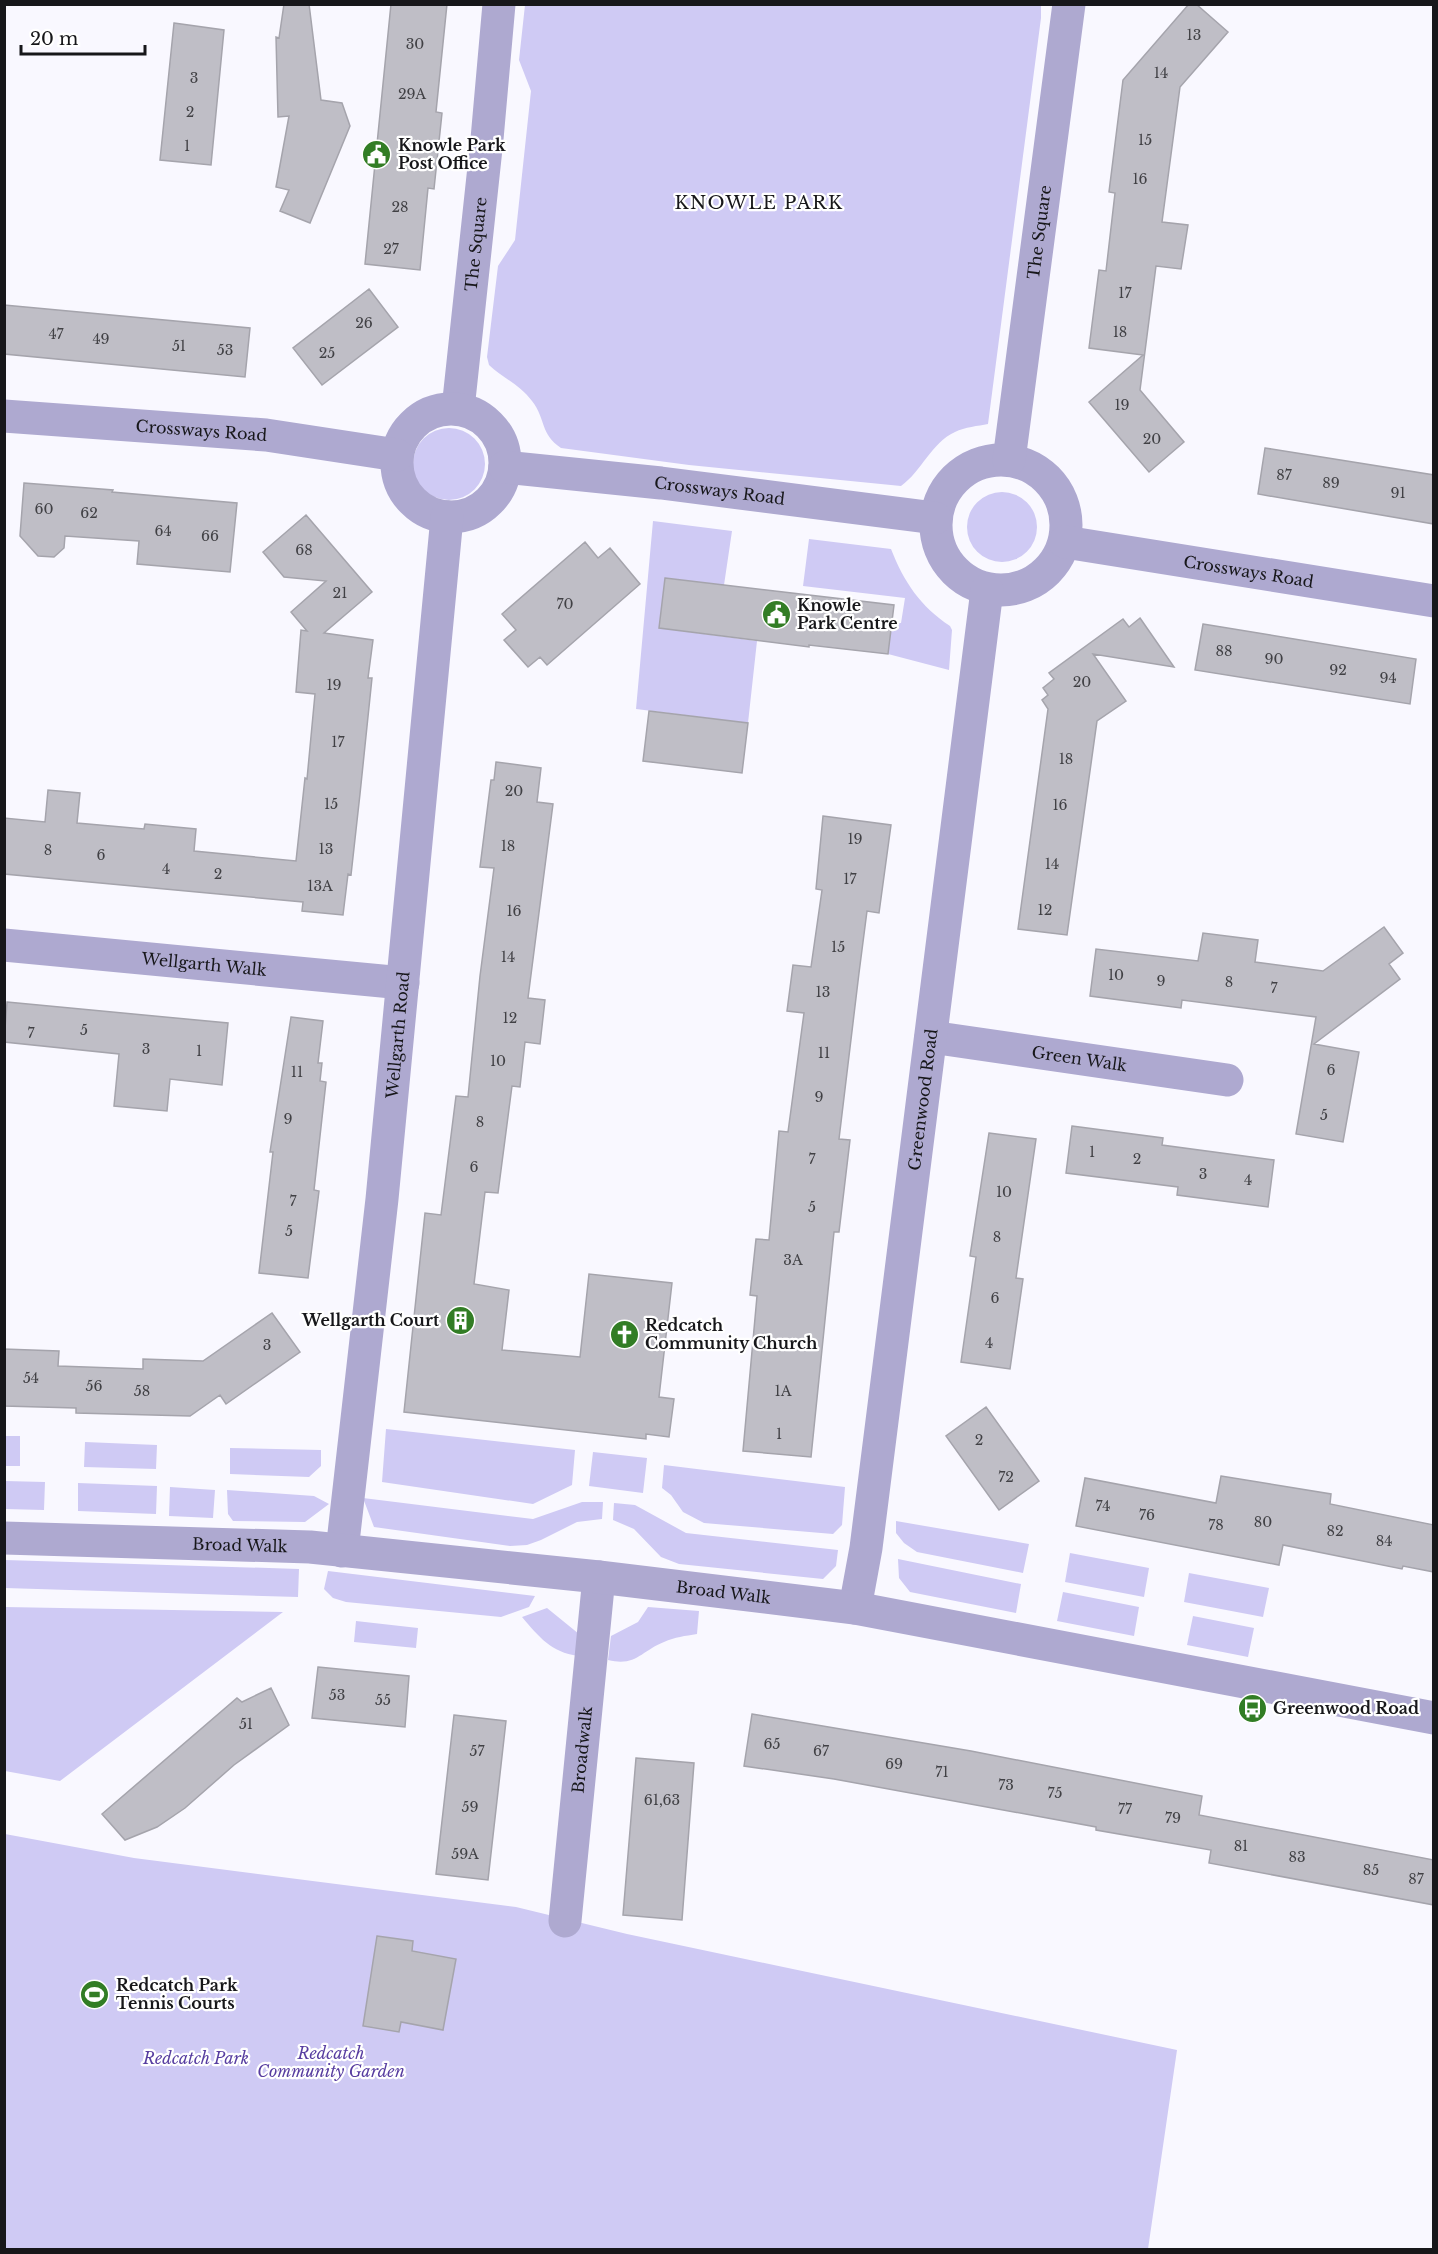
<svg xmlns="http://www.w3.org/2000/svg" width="1438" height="2254" viewBox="0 0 1438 2254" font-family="'Libre Baskerville',serif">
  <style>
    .green { fill: #cfcaf4 }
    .building { fill: #bfbec6; stroke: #a5a4ac; stroke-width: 1.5 }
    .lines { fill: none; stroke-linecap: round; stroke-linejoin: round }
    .minor { stroke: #aea9d0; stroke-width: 33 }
    .tertiary { stroke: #aea9d0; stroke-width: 33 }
    .labels { text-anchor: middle; stroke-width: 4.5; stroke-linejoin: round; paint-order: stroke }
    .number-label { font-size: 14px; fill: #414145 }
    .poi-label { font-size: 16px; font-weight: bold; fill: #17171a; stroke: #fff; text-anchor: start }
    .street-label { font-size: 16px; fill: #17171a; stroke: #fff }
    .park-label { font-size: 16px; font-style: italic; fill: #573da0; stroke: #fff }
    .neighbourhood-label { font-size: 18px; letter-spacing: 1.5px; fill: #17171a; stroke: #fff }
  </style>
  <rect width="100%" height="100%" fill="#f9f8ff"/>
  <path class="green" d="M525,5H1041V18L988,424C978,426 965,427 955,432C931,443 922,471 901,486L689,465L561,448C540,434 546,419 532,401C520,385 503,378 489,365L487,357L498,266L515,240L531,91L519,60Z
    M413 464a36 36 0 1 1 72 0a36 36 0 1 1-72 0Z
    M967 527a35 35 0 1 1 70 0a35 35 0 1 1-70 0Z
    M653,521L732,531L724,585L665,578L659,628L757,641L748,723L636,709Z
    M809,539L891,549C904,582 920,606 950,626L952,630L949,670L888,654L891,623H901L905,598L803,586Z
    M386,1429L575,1450L572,1485L533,1504L382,1482Z
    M5,1436H20V1466H5Z
    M85,1442L157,1445L156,1469L84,1467Z
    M230,1448L321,1450V1466L309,1477L230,1474Z
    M593,1452L647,1458L643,1493L589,1486Z
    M664,1465L845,1487L842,1525L833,1534L704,1523L683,1512L671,1495L662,1488Z
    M5,1481L45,1482L44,1510L5,1509Z
    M78,1483L157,1486L156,1514L78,1511Z
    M170,1487L215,1490L213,1518L169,1516Z
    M227,1490L314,1496L329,1504L305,1522L233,1521L228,1514Z
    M363,1498L533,1519L582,1502H603L602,1519L577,1522L541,1540L527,1545L510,1546L374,1527Z
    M614,1503L635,1505L686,1533L838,1550L836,1566L823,1579L679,1564L661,1557L634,1529L613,1520Z
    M896,1521L1029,1544L1023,1573L917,1552L904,1543L896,1533Z
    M1070,1553L1149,1568L1144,1597L1065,1582Z
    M898,1559L1021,1584L1016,1613L910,1592L899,1578Z
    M5,1560L299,1569L298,1597L5,1588Z
    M328,1571L535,1596L529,1607L501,1617L346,1602L333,1598L324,1589Z
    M1189,1573L1269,1588L1263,1617L1184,1602Z
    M1063,1592L1139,1607L1134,1636L1057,1621Z
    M4,1607H5L283,1612L60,1781L5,1771Z
    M648,1607L699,1611L697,1634C685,1636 675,1637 664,1642C641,1651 636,1667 608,1660L611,1636L638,1622Z
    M547,1608L579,1634L578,1656C551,1652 539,1637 522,1617Z
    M1193,1616L1254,1628L1248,1657L1187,1645Z
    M356,1621L418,1628L416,1648L354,1642Z
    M5,1834L134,1858L516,1907L627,1934L1177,2050L1148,2249H5Z"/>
  <path class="building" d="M284,4H309L321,100L342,103L350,126L310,223L280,211L289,190L276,187L289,116L278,117L276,37L279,38Z
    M391,4H447L436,112L442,113L434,189L428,188L420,270L365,264Z
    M1189,4H1196L1228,32L1180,87L1162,222L1188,225L1181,269L1156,266L1140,390L1184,442L1149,472L1089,402L1143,355L1089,348L1099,270L1106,271L1115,193L1109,192L1123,80Z
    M174,23L224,30L211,165L160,160Z
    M369,289L398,327L322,385L293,348Z
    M4,305L250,328L245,377L4,354Z
    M1265,448L1434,475V524L1258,494Z
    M24,483L113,490L112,492L237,503L230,572L137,564L139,541L65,536L64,548L54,557L38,556L20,536Z
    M306,515L372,592L324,633L373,640L368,678H372L360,794L351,875L348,874L343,915L302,911L303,902L4,874V818L45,822L48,790L80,793L77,823L144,829L145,824L196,829L194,851L296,861L305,778L307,779L315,694L296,692L301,630L307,631L291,612L326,581L284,577L263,552Z
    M585,542L598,558L610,548L640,584L547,665L540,657L528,667L504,640L516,630L502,614Z
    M665,578L894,605L888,654L809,645V647L659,628Z
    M1140,618L1174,667L1093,654L1126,701L1097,721L1067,935L1018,929L1048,709L1042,700L1048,695L1043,688L1054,679L1049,673L1123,619L1129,627Z
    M1203,624L1416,659L1410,704L1195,670Z
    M649,711L748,723L742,773L643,761Z
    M496,762L541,768L537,802L553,804L528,998L545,1000L540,1044L525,1042L520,1087L512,1086L498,1193L485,1192L474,1284L509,1290L502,1350L580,1357L589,1274L672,1283L659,1397L674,1399L669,1437L646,1434V1439L404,1412L425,1213L441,1215L456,1096L468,1097L480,976L494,868L480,867L491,780H494Z
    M823,816L891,825L879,913L867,911L859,973L839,1139L850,1140L839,1232H834L811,1457L743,1451L757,1296L750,1295L756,1239L769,1240L779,1131L788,1132L804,1013L787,1011L793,965L811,967L822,890L816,889Z
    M1384,927L1403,953L1389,964L1400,979L1314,1044L1359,1052L1343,1142L1296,1134L1316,1017L1182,1000L1181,1008L1090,996L1096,949L1198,961L1203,933L1258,940L1255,962L1323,971Z
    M7,1002L228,1023L222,1085L170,1079L167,1111L114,1106L119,1054L4,1042Z
    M291,1017L323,1021L318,1063H322L320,1081L326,1082L314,1190L319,1191L308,1278L259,1273L273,1152H270Z
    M1072,1126L1163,1138L1162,1145L1274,1160L1268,1207L1177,1195L1178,1187L1066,1173Z
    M989,1133L1036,1139L1016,1278L1023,1279L1010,1369L961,1362L976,1257L970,1256Z
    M272,1313L300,1352L226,1404L220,1395L190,1416L76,1413V1408L4,1406V1349L59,1351L58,1366L143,1369V1359L203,1361Z
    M986,1407L1039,1481L999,1510L946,1436Z
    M1221,1476L1331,1494L1330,1504L1434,1525V1572L1403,1566L1402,1569L1283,1545L1279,1565L1076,1526L1085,1478L1216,1503Z
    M318,1667L409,1676L405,1727L312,1718Z
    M271,1688L289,1725L234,1765L185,1808L157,1827L125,1840L102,1814L237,1698L242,1702Z
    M752,1714L971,1751L1202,1796L1199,1815L1434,1860V1905L1209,1863L1211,1850L1096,1830V1827L834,1779L744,1766Z
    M454,1715L506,1721L488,1880L436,1874Z
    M636,1758L694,1763L682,1920L623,1915Z
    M377,1936L413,1941L412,1951L456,1959L443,2030L401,2022L399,2032L363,2026Z"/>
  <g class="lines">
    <g class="minor">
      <path id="s1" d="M458,409L487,139L499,4"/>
      <circle cx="451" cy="463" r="54"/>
      <path id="s2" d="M4,416L266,435L397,455"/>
      <circle cx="1001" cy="525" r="65"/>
      <path id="s3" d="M1009,460L1069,4"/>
      <path id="s4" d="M505,467L661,483L935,518"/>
      <path id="s5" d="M1065,542L1434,601"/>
      <path id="s6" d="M4,945L403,983"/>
      <path id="s7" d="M931,1037L1227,1080"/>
      <path id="s8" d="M342,1551L382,1199L447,517"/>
      <path id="s9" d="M855,1608L866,1548L987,590"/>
      <path id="s10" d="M565,1921L599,1577"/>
    </g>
    <path class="tertiary" id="s11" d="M4,1538L310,1547L599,1577L855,1608L1434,1718"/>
  </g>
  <defs>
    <symbol id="civic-disc" viewBox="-11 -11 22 22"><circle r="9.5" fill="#327d25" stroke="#fff"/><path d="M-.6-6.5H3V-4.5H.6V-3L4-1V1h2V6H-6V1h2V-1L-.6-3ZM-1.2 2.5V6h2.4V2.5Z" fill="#fff"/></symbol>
    <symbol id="building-disc" viewBox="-11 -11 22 22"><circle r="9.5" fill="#327d25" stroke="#fff"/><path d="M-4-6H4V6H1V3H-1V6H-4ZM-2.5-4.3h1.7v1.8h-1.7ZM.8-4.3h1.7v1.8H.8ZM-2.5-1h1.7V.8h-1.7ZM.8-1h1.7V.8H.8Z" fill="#fff"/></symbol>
    <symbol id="church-disc" viewBox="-11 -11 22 22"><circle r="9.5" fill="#327d25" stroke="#fff"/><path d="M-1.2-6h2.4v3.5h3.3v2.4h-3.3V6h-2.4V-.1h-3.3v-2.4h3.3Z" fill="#fff"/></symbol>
    <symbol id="bus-disc" viewBox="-11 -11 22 22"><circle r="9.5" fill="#327d25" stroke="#fff"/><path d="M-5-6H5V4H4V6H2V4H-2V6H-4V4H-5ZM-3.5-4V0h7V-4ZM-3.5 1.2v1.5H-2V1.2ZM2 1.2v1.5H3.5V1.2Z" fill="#fff"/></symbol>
    <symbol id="stadium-disc" viewBox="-11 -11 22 22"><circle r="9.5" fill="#327d25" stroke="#fff"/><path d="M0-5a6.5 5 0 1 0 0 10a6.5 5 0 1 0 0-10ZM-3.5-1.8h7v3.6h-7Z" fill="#fff"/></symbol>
  </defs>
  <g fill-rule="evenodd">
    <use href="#civic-disc" x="360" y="138" width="33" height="33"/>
    <use href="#civic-disc" x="760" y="598" width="33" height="33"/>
    <use href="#building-disc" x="444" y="1304" width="33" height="33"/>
    <use href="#church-disc" x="608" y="1318" width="33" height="33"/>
    <use href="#bus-disc" x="1236" y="1692" width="33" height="33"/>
    <use href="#stadium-disc" x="78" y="1978" width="33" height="33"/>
  </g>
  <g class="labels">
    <g class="number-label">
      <text x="1194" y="40">13</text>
      <text x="415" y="49">30</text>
      <text x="1161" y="78">14</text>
      <text x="194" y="83">3</text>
      <text x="412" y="99">29A</text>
      <text x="190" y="117">2</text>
      <text x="1145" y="145">15</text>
      <text x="187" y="151">1</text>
      <text x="1140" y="184">16</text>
      <text x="400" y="212">28</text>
      <text x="391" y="254">27</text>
      <text x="1125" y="298">17</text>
      <text x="364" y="328">26</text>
      <text x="1120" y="337">18</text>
      <text x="56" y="339">47</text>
      <text x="101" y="344">49</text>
      <text x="179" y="351">51</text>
      <text x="225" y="355">53</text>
      <text x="327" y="358">25</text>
      <text x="1122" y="410">19</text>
      <text x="1152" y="444">20</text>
      <text x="1284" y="480">87</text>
      <text x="1331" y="488">89</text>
      <text x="1398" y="498">91</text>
      <text x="44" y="514">60</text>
      <text x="89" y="518">62</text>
      <text x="163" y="536">64</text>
      <text x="210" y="541">66</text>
      <text x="304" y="555">68</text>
      <text x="340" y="598">21</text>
      <text x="565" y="609">70</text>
      <text x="1224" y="656">88</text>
      <text x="1274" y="664">90</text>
      <text x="1338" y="675">92</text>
      <text x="1388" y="683">94</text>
      <text x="1082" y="687">20</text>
      <text x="334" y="690">19</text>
      <text x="338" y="747">17</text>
      <text x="1066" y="764">18</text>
      <text x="514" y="796">20</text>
      <text x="331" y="809">15</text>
      <text x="1060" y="810">16</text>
      <text x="855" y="844">19</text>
      <text x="508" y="851">18</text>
      <text x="326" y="854">13</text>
      <text x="48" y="855">8</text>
      <text x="101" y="860">6</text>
      <text x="1052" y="869">14</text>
      <text x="166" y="874">4</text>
      <text x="218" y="879">2</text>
      <text x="850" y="884">17</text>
      <text x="320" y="891">13A</text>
      <text x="1045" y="915">12</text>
      <text x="514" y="916">16</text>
      <text x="838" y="952">15</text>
      <text x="508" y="962">14</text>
      <text x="1116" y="980">10</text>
      <text x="1161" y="986">9</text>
      <text x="1229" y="987">8</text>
      <text x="1274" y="993">7</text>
      <text x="823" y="997">13</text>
      <text x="510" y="1023">12</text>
      <text x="84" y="1035">5</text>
      <text x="31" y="1038">7</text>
      <text x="146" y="1054">3</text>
      <text x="199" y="1056">1</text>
      <text x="824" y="1058">11</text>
      <text x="498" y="1066">10</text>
      <text x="1331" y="1075">6</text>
      <text x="297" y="1077">11</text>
      <text x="819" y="1102">9</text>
      <text x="1324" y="1120">5</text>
      <text x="288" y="1124">9</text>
      <text x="480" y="1127">8</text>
      <text x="1092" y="1157">1</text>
      <text x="812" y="1164">7</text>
      <text x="1137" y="1164">2</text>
      <text x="474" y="1172">6</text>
      <text x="1203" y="1179">3</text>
      <text x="1248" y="1185">4</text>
      <text x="1004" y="1197">10</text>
      <text x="293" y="1206">7</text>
      <text x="812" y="1212">5</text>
      <text x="289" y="1236">5</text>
      <text x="997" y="1242">8</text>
      <text x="793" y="1265">3A</text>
      <text x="995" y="1303">6</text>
      <text x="989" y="1348">4</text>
      <text x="267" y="1350">3</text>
      <text x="31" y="1383">54</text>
      <text x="94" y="1391">56</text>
      <text x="142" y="1396">58</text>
      <text x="783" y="1396">1A</text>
      <text x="779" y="1439">1</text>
      <text x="979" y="1445">2</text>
      <text x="1006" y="1482">72</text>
      <text x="1103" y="1511">74</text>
      <text x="1147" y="1520">76</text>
      <text x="1263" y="1527">80</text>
      <text x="1216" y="1530">78</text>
      <text x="1335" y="1536">82</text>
      <text x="1384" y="1546">84</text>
      <text x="337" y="1700">53</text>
      <text x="383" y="1705">55</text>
      <text x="246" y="1729">51</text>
      <text x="772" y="1749">65</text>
      <text x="477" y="1756">57</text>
      <text x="821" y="1756">67</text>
      <text x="894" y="1769">69</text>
      <text x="942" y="1777">71</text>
      <text x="1006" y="1790">73</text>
      <text x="1055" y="1798">75</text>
      <text x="662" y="1805">61,63</text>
      <text x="470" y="1812">59</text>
      <text x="1125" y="1814">77</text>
      <text x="1173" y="1823">79</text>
      <text x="1241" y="1851">81</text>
      <text x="465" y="1859">59A</text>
      <text x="1297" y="1862">83</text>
      <text x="1371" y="1875">85</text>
      <text x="1416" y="1884">87</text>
    </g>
    <g class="poi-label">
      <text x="398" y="151">Knowle Park<tspan x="398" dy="18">Post Office</tspan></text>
      <text x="797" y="611">Knowle<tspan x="797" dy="18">Park Centre</tspan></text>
      <text x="439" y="1326" text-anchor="end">Wellgarth Court</text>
      <text x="645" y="1331">Redcatch<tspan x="645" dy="18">Community Church</tspan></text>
      <text x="1273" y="1714">Greenwood Road</text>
      <text x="116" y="1991">Redcatch Park<tspan x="116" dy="18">Tennis Courts</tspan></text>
    </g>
    <g class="street-label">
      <text dy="6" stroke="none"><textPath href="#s3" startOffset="230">The Square</textPath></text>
      <text dy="6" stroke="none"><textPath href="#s1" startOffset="166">The Square</textPath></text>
      <text dy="6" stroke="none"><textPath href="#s2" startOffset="198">Crossways Road</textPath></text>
      <text dy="6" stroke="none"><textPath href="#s4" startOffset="216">Crossways Road</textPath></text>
      <text dy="6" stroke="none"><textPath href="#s5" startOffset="186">Crossways Road</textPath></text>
      <text dy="6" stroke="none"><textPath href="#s6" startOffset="201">Wellgarth Walk</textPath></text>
      <text dy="6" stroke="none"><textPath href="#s8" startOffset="519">Wellgarth Road</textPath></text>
      <text dy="6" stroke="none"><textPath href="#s7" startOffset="150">Green Walk</textPath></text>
      <text dy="6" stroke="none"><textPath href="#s9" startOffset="513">Greenwood Road</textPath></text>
      <text dy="6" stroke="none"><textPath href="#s11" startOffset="236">Broad Walk</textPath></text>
      <text dy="6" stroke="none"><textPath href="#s11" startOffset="722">Broad Walk</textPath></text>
      <text dy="6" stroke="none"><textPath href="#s10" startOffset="172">Broadwalk</textPath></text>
    </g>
    <g class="park-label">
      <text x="331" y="2059">Redcatch<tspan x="331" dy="18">Community Garden</tspan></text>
      <text x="196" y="2064">Redcatch Park</text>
    </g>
    <g class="neighbourhood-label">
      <text x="759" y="209">KNOWLE PARK</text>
    </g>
  </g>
  <rect width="1438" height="2254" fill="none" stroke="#17171a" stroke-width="12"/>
  <path d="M21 45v9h124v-9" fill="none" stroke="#17171a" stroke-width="3"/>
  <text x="30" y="45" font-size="18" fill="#17171a" stroke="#ffffff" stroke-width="4.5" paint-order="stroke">20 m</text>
</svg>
